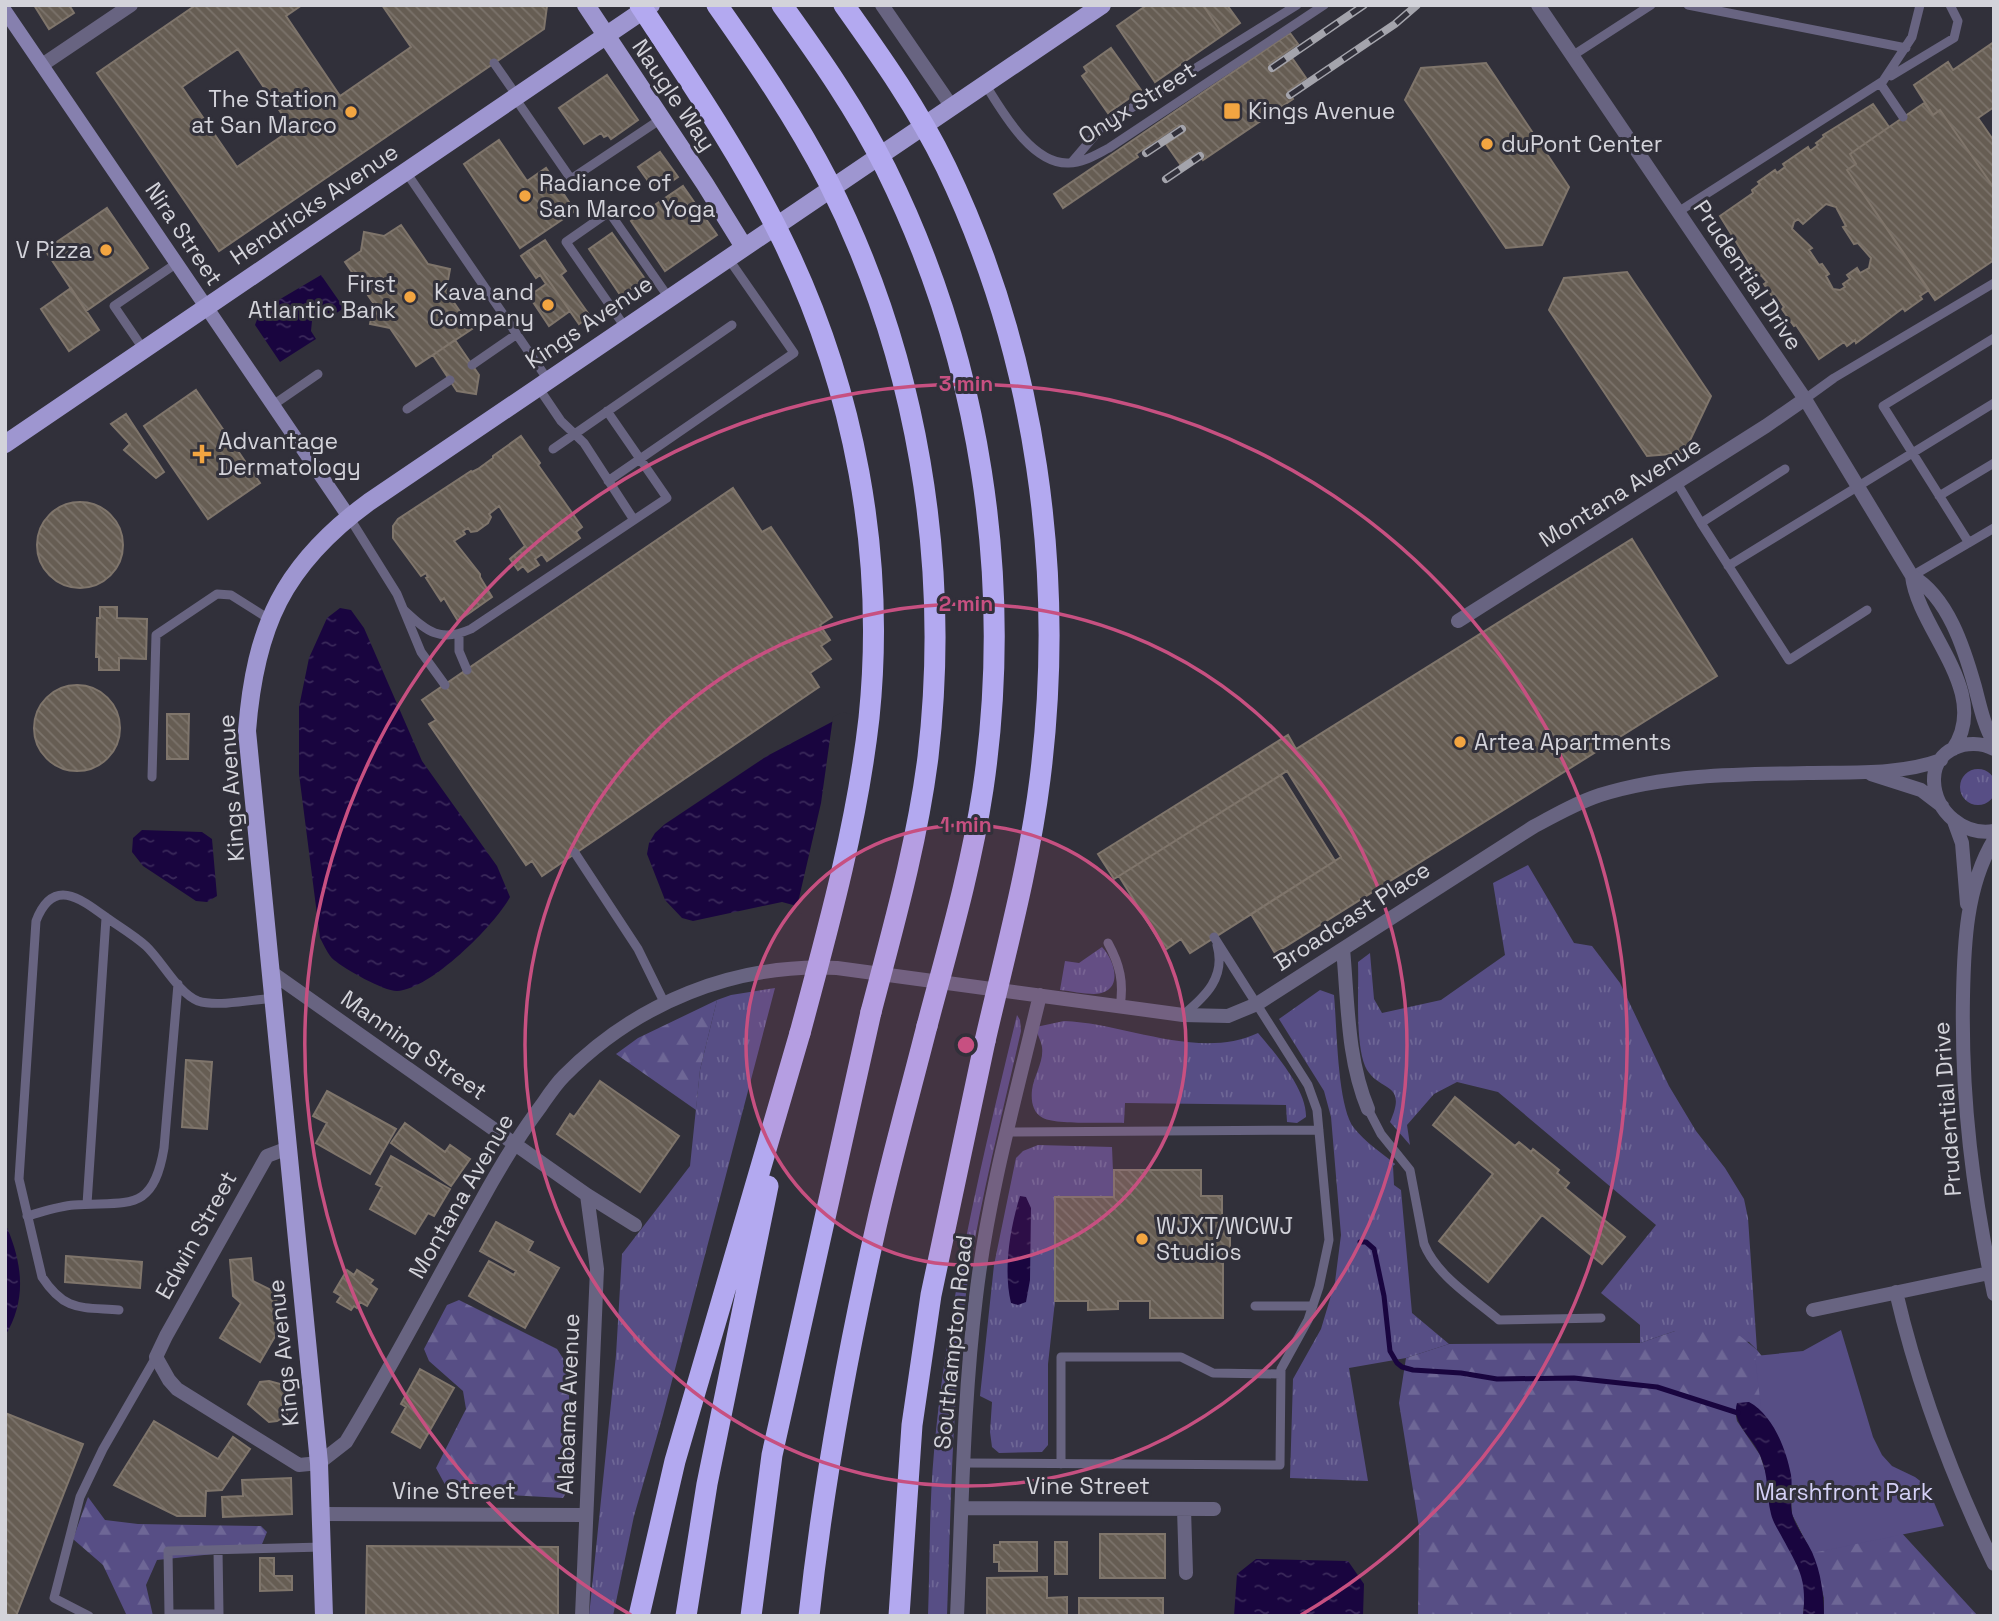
<svg xmlns="http://www.w3.org/2000/svg" width="1999" height="1621" viewBox="0 0 1999 1621" font-family="'Space Grotesk',sans-serif">
  <style>
    .grass { fill: url(#grass-tufts) }
    .forest { fill: url(#forest-firs) }
    .green { fill: #574e85 }
    .water { fill: url(#water-ripples) }
    .pier { fill: #31303a }
    .lines { fill: none; stroke-linecap: round; stroke-linejoin: round }
    .stream { stroke: #19053f; stroke-width: 5 }
    .building { fill: url(#building-back-hatch); stroke: #7f756b; stroke-width: 2; fill-rule: evenodd }
    .lane { stroke: #686481; stroke-width: 9 }
    .street { stroke: #686481; stroke-width: 14 }
    .secondary { stroke: #8680ae; stroke-width: 14 }
    .primary { stroke: #9e96d0; stroke-width: 18 }
    .highway { stroke: #b3a9f0; stroke-width: 21 }
    .rail-casing { stroke: #a4a4ac; stroke-width: 8 }
    .rail { stroke: #31303a; stroke-width: 5; stroke-dasharray: 16; stroke-linecap: butt }
    .highway-bridge { stroke: #b3a9f0; stroke-width: 21 }
    .ring { fill: none; stroke: #c75081; stroke-width: 3.5 }
    .poi-dot { fill: #f2a541; stroke: #31303a; stroke-width: 2.5 }
    .labels { text-anchor: middle; stroke-width: 6; stroke-linejoin: round; paint-order: stroke }
    .street-label { font-size: 23px; fill: #d3d3da; stroke: #31303a }
    .poi-label { font-size: 23px; fill: #d3d3da; stroke: #31303a; text-anchor: start }
    .park-label { font-size: 23px; fill: #d5d1f7; stroke: #31303a }
    .centre { fill: #c75081; stroke: #31303a; stroke-width: 3.5 }
    .ring-label { font-size: 21px; text-anchor: middle; font-weight: bold; fill: #c75081; stroke: #31303a; stroke-width: 6; stroke-linejoin: round; paint-order: stroke }
  </style>
  <defs>
    <pattern id="grass-tufts" width="24" height="20" patternUnits="userSpaceOnUse" patternTransform="scale(1.75)"><rect width="24" height="20" fill="#574e85"/><path d="M3 7l-1-3M5 7V3M7 7l1-3M15 17l-1-3M17 17v-4M19 17l1-3" fill="none" stroke="#6e6796"/></pattern>
    <pattern id="forest-firs" width="22" height="20" patternUnits="userSpaceOnUse" patternTransform="scale(1.75)"><rect width="22" height="20" fill="#574e85"/><path d="M5 1l3.5 6h-7zM16 11l3.5 6h-7z" fill="#6e6796"/></pattern>
    <pattern id="water-ripples" width="26" height="14" patternUnits="userSpaceOnUse" patternTransform="scale(1.75)"><rect width="26" height="14" fill="#19053f"/><path d="M2 4q2-2 4 0t4 0M15 11q2-2 4 0t4 0" fill="none" stroke="#3a295a"/></pattern>
    <pattern id="building-back-hatch" width="6" height="6" patternUnits="userSpaceOnUse" patternTransform="scale(1.75)"><rect width="6" height="6" fill="#665d53"/><path d="M-1 5l2 2M0 0l6 6M5-1l2 2" fill="none" stroke="#7b736b"/></pattern>
  </defs>
  <rect width="100%" height="100%" fill="#31303a"/>
  <path class="grass" d="M1960 787a18 18 0 1 1 36 0a18 18 0 1 1-36 0Z
    M1528,865L1574,943L1592,946L1620,983L1669,1086L1696,1131L1725,1168L1744,1199L1748,1218L1757,1350L1749,1342L1675,1331L1640,1343V1325L1601,1293L1656,1225L1498,1092L1457,1082L1434,1094L1407,1125L1410,1145L1390,1122C1409,1080 1377,1093 1365,1066C1355,1041 1359,990 1358,962L1370,953L1374,999L1382,1013L1441,1000L1505,955L1493,883Z
    M1102,947C1116,962 1124,993 1094,994C1083,994 1071,991 1060,990L1065,961L1079,963Z
    M775,988L663,1415L634,1516L613,1616H589L616,1355L622,1254L690,1166L700,1070L717,1000L731,995Z
    M1320,990L1334,995C1337,1026 1337,1106 1354,1128C1365,1142 1382,1153 1395,1164L1393,1166L1394,1185L1401,1190L1412,1313L1449,1344L1406,1358L1349,1368L1368,1481L1290,1478L1293,1379L1321,1329L1335,1282L1341,1235L1331,1117L1324,1091L1279,1019Z
    M1017,1015L1020,1020L1021,1031C1002,1116 980,1200 967,1286C952,1395 951,1506 947,1616H928C930,1561 929,1506 934,1452C947,1304 982,1159 1017,1015Z
    M1064,1021C1125,1023 1199,1061 1258,1033C1275,1053 1307,1090 1306,1117L1297,1123L1287,1122L1286,1105L1125,1103L1124,1123C1106,1122 1057,1125 1043,1118C1032,1112 1031,1100 1032,1090C1034,1075 1044,1062 1042,1047C1041,1040 1037,1035 1036,1027Z
    M1038,1145L1112,1147L1114,1197H1055V1301L1048,1364V1445L1042,1452L999,1453L992,1447L990,1432L992,1402L980,1396L994,1265L1016,1158L1023,1151Z"/>
  <path class="forest" d="M717,1000L700,1070L696,1110L616,1054L638,1038Z
    M459,1300L557,1349L568,1366L572,1483L563,1498L449,1492L436,1468L466,1409L463,1391L429,1361L424,1349L447,1305Z
    M1707,1327L1740,1336L1757,1350L1899,1530L1978,1616H1824V1598L1812,1553L1792,1514L1791,1476L1784,1452L1735,1411L1737,1421L1760,1455L1768,1480V1494L1781,1534L1801,1570L1805,1592L1803,1616H1418L1419,1527L1399,1403L1406,1358L1449,1344L1640,1343L1675,1331Z
    M88,1497L105,1520L138,1524L261,1526L267,1532L260,1549L157,1560L146,1585L153,1616H127L103,1565L73,1539Z"/>
  <path class="green" d="M1841,1330L1873,1437L1882,1455L1892,1466L1915,1477L1927,1486L1944,1526L1812,1553L1792,1514L1791,1476L1784,1452L1770,1421L1761,1408L1755,1356L1803,1351Z"/>
  <path class="water" d="M321,275L344,308L332,316L326,312L318,314L312,321L311,331L316,339L280,362L255,325L260,311Z
    M340,608L351,610L364,628L422,761L497,866L510,897C495,925 430,990 397,991C383,991 345,969 334,960C328,955 324,945 320,938L299,774V707L309,658L327,618Z
    M845,715L804,911L793,905L782,902L693,921L682,918L665,900L647,854L649,843L655,833L665,824L767,756Z
    M142,830L202,832L212,839L217,896L207,902L196,901L143,866L132,852L133,838Z
    M1020,1196L1026,1197L1031,1208L1030,1280L1026,1302L1018,1305L1011,1303C1003,1270 1010,1228 1020,1196Z
    M5,1223C22,1261 28,1298 5,1336Z
    M1749,1402C1773,1415 1786,1449 1791,1475C1793,1487 1789,1501 1792,1513C1795,1527 1806,1539 1812,1552C1821,1572 1824,1595 1824,1616H1803C1807,1580 1800,1570 1783,1539C1779,1531 1773,1523 1771,1514C1766,1494 1769,1475 1760,1455C1752,1437 1731,1423 1737,1403Z
    M1256,1559L1348,1561L1364,1584L1363,1616H1234L1237,1574Z"/>
  <path class="pier" d="M843,712L854,715L863,725L826,910L815,915H803L796,911L821,803L833,717Z"/>
  <g class="lines">
    <path class="stream" d="M1360,1242H1366L1374,1249L1384,1296L1390,1351L1397,1363L1402,1367L1413,1370L1461,1373L1497,1379L1574,1378L1657,1387L1738,1413"/>
  </g>
  <path class="building" d="M34,5H69L74,13L49,29Z
    M196,5H302L286,16L340,96L411,47L382,5L547,6L544,29L219,251L97,73ZM238,49L292,129L237,167L182,87Z
    M1147,5H1203L1223,35L1155,82L1117,26Z
    M1203,5H1227L1240,23L1223,35Z
    M1290,33L1298,44L1269,64L1274,71L1292,58L1306,78L1288,91L1293,99L1203,160L1198,152L1180,164L1166,144L1184,132L1179,125L1136,154L1138,157L1063,208L1054,194Z
    M1994,42V107L1978,118L1994,141V188L1940,110L1933,115L1914,85L1948,62L1953,70Z
    M1111,48L1141,90L1108,113L1082,76L1087,72L1084,67Z
    M1486,63L1569,187L1542,245L1506,248L1405,100L1421,68Z
    M607,75L638,120L611,139L608,135L604,137L601,133L584,144L559,108Z
    M1924,103L1933,115L1940,110L1994,188V260L1935,300L1847,170L1856,164L1850,154Z
    M1873,104L1889,127L1850,154L1856,164L1847,170L1929,290L1920,296L1922,299L1905,311L1903,308L1856,343L1855,340L1847,346L1844,342L1819,359L1796,325L1794,326L1782,309L1784,307L1779,300L1776,302L1764,284L1767,282L1761,275L1758,277L1720,216L1753,193L1752,190L1760,184L1758,182L1775,170L1777,173L1785,167L1783,164L1808,147L1810,151L1818,145L1816,143L1824,137L1823,135ZM1826,204L1836,207L1846,226L1843,227L1854,244L1858,243L1871,258L1869,268L1860,273L1857,268L1847,275L1850,279L1843,284L1845,287L1840,290L1833,289L1826,276L1829,274L1822,264L1819,265L1809,250L1812,248L1792,229L1794,222L1798,219L1803,224Z
    M499,140L527,181L546,168L575,211L520,248L464,164Z
    M660,152L678,177L656,192L638,167Z
    M683,186L717,235L665,271L631,221Z
    M107,208L148,268L86,311L45,250Z
    M401,225L428,264L450,269L446,291L472,329L416,366L390,328L370,324L374,304L345,262L361,251L364,232L384,236Z
    M612,233L645,279L621,296L589,249Z
    M545,240L566,271L561,275L590,316L579,324L528,251Z
    M528,251L570,311L549,326L529,296L546,284L540,275L536,278L521,256Z
    M1627,272L1711,396L1684,453L1647,456L1549,310L1564,278Z
    M71,288L99,330L69,351L41,309Z
    M455,340L479,375L476,394L457,391L433,355Z
    M196,390L260,483L208,519L144,426Z
    M126,414L164,472L156,478L124,450L130,444L111,424Z
    M521,436L540,463L538,465L543,472L582,527L576,532L580,538L547,561L542,554L535,559L539,565L528,572L523,566L518,570L510,559L525,546L499,506L489,514L491,517L488,523L477,531L471,532L468,528L463,531L465,534L454,541L480,574V577L492,597L458,621L444,598L441,601L426,578L428,577L426,573L421,576L393,538V526L398,519L471,471L472,472L478,469L493,458V456Z
    M733,488L762,532L771,527L832,617L820,625L830,640L821,646L831,659L810,673L819,687L542,876L532,861L526,865L429,724L436,720L422,700Z
    M37 545a43 43 0 1 1 86 0a43 43 0 1 1-86 0Z
    M1632,539L1717,676L1275,953L1251,914L1341,857L1287,771L1114,879L1098,854L1288,735L1296,749Z
    M100,607H117V618L147,619L146,659L119,658V670H99V657H96L97,618H100Z
    M34 728a43 43 0 1 1 86 0a43 43 0 1 1-86 0Z
    M167,714H189L188,759H167Z
    M1281,775L1335,861L1190,953L1181,939L1165,950L1119,876Z
    M186,1060L212,1062L207,1129L182,1127Z
    M600,1081L679,1136L640,1192L557,1134L570,1114L574,1117Z
    M327,1091L396,1129L370,1174L316,1143L327,1123L313,1116Z
    M1455,1097L1515,1146L1519,1142L1531,1152L1533,1149L1559,1170L1557,1173L1569,1183L1565,1188L1625,1237L1602,1264L1542,1215L1488,1282L1439,1241L1493,1174L1433,1125Z
    M405,1123L445,1152L450,1145L470,1159L451,1186L391,1143Z
    M391,1156L450,1189L434,1216L428,1213L415,1234L370,1209L382,1187L376,1184Z
    M1114,1170H1201V1196H1222V1225H1230V1253H1223V1318H1150V1301H1118V1309L1088,1310V1301H1055V1197H1114Z
    M496,1222L533,1242L528,1251L559,1268L525,1328L469,1296L489,1261L514,1275L516,1271L480,1251Z
    M66,1256L142,1262L140,1288L65,1282Z
    M251,1258L253,1281L275,1292L281,1326L260,1362L220,1338L241,1303L233,1296L230,1260Z
    M347,1270L354,1275L357,1270L373,1280L370,1284L377,1289L367,1306L360,1302L357,1308L354,1306L351,1310L337,1302L341,1296L334,1292Z
    M420,1369L454,1388L420,1448L392,1432L406,1407L401,1404Z
    M269,1381L284,1385L287,1415L277,1421L269,1422L248,1404L260,1382Z
    M5,1413L83,1444L16,1616H5Z
    M154,1421L218,1459L233,1437L250,1449L222,1490L206,1491L205,1516H177L114,1485Z
    M291,1478L292,1514L223,1517L222,1497L243,1496L242,1480Z
    M1100,1534H1165V1578H1100Z
    M1000,1542H1037V1571H999V1562H994V1545H1000Z
    M1055,1542H1067V1574H1055Z
    M367,1546L558,1547V1616H366Z
    M260,1558H274V1576H292V1590L260,1591Z
    M1047,1577V1598L1067,1597V1616H987V1578Z
    M1079,1598H1163V1616H1079Z"/>
  <g class="lines">
    <path class="lane" d="M1688,5L1906,48
      M1572,56L1651,5
      M494,63L517,96
      M1891,76L1954,38L1958,21L1950,5
      M1880,83L1903,117
      M985,84C1002,111 1032,165 1069,163C1083,163 1097,154 1109,148L1324,5
      M515,98L571,179L661,119
      M1072,162L1101,128L1117,117L1297,5
      M406,172L548,380
      M1678,212L1883,81L1912,37L1920,5
      M625,327L566,242L609,212L669,298
      M144,350L114,306L177,263
      M472,365L517,334
      M1805,399L1834,378L1994,283
      M273,405L318,374
      M407,409L450,380
      M607,411L667,498L634,520
      M553,449L732,325
      M1785,469L1701,523L1789,660L1867,610
      M608,481L794,353L728,258
      M1677,483L1701,523
      M1939,496L1994,463
      M349,517L397,594L421,652L445,685
      M1969,543L1883,406L1994,338
      M1728,566L1994,403
      M1912,576L1994,528
      M404,610C427,631 439,643 471,629L634,520L584,443L561,421L538,387
      M459,635V651L467,670
      M152,777L156,635L217,594L231,595L269,619
      M575,853L638,949L665,1004
      M1108,943C1120,965 1124,982 1120,1007
      M1183,1015C1206,996 1226,977 1217,945
      M1368,1109L1381,1134L1410,1170L1424,1244C1437,1276 1473,1298 1499,1320L1601,1318
      M1008,1132L1319,1130
      M87,1204L106,918
      M27,1216C42,1212 59,1206 74,1205C128,1201 153,1214 164,1148L178,984
      M1255,1306H1313
      M119,1310C81,1307 65,1312 42,1277L19,1179L36,921C53,877 80,898 107,918C120,927 135,936 146,946C162,961 178,993 198,1001C216,1007 253,1000 273,998
      M964,1463L1280,1465L1281,1369L1308,1320L1319,1287L1329,1240L1317,1110L1308,1085L1214,937
      M1061,1464V1357H1181L1213,1373L1280,1374
      M218,1550L219,1614H169L168,1551L323,1547
      M89,1616L54,1598L80,1497L103,1449L156,1357"/>
    <path class="street" d="M882,5L952,107
      M1538,5L1805,399L1912,576C1918,630 1992,692 1953,749
      M42,65L131,5
      M1912,576C1948,597 1964,648 1975,687C1980,706 1984,726 1994,743
      M1458,621L1766,426L1805,399
      M1994,749C1969,736 1933,749 1934,781C1935,812 1964,836 1994,831
      M1871,774L1921,790L1942,806
      M1954,821L1962,843L1967,904
      M1994,840C1966,886 1964,945 1963,996C1961,1101 1973,1192 1994,1294
      M1343,949C1348,1002 1347,1059 1368,1109
      M271,972L587,1195L635,1225
      M288,1148L267,1156L166,1336L156,1357L169,1380L177,1389L299,1465L319,1463L346,1442C393,1365 434,1284 479,1205C498,1170 517,1138 541,1106C548,1096 555,1085 564,1076C636,1003 734,963 837,968L1183,1015L1228,1016L1257,1004L1533,827C1555,815 1576,803 1600,795C1666,774 1740,774 1808,773C1851,772 1900,775 1941,760
      M1896,1292C1918,1386 1952,1477 1994,1564
      M1813,1310L1994,1272
      M962,1508L1214,1509
      M1184,1509L1186,1573
      M322,1514L586,1515
      M582,1616L597,1269L587,1195
      M957,1616C962,1510 963,1403 976,1297C988,1195 1016,1095 1040,995"/>
    <path class="secondary" d="M5,11L349,517"/>
    <path class="primary" d="M586,5L705,184L744,247
      M5,444L651,5
      M324,1616L319,1463L247,731C255,627 283,565 369,502L1102,5"/>
    <path class="highway" d="M639,1616L675,1461L800,1033
      M686,1616L707,1484L768,1186
      M751,1616L772,1455L871,1012
      M809,1616C823,1485 847,1355 876,1227C891,1160 910,1093 927,1026
      M899,1616L912,1425L931,1295L985,1041"/>
    <defs>
      <path id="rail" d="M1272,68L1364,5
        M1290,95L1395,24L1417,5
        M1146,153L1182,129
        M1166,179L1200,156"/>
    </defs>
    <use href="#rail" class="rail-casing"/>
    <use href="#rail" class="rail"/>
    <path class="highway-bridge" d="M640,5C690,81 742,157 782,239C854,386 886,554 869,718C857,825 828,929 800,1033
      M717,5C757,62 796,119 828,181C917,357 951,561 928,757C917,844 893,928 871,1012
      M782,5C820,58 857,111 886,169C980,359 1014,579 983,789C971,869 948,947 927,1026
      M844,5C881,57 918,109 946,167C1036,355 1066,573 1040,779C1029,867 1005,954 985,1041"/>
  </g>
  <circle cx="966" cy="1045" r="220" fill="#c75081" fill-opacity=".12"/>
  <g class="ring">
    <circle cx="966" cy="1045" r="220"/>
    <circle cx="966" cy="1045" r="441"/>
    <path d="M631 1615A661 661 0 1 1 1301 1615"/>
  </g>
  <g class="poi-dot">
    <rect x="1223" y="102" width="18" height="18" rx="3.5"/>
    <circle cx="351" cy="112" r="7"/>
    <circle cx="1487" cy="144" r="7"/>
    <circle cx="525" cy="196" r="7"/>
    <circle cx="106" cy="250" r="7"/>
    <circle cx="410" cy="297" r="7"/>
    <circle cx="548" cy="305" r="7"/>
    <path d="M198.5 443.5h7v7h7v7h-7v7h-7v-7h-7v-7h7z"/>
    <circle cx="1460" cy="742" r="7"/>
    <circle cx="1142" cy="1239" r="7"/>
  </g>
  <g class="labels">
    <g class="street-label">
      <text transform="translate(674 95) rotate(56)" y="8">Naugle Way</text>
      <text transform="translate(1137 103) rotate(-32)" y="8">Onyx Street</text>
      <text transform="translate(314 204) rotate(-34)" y="8">Hendricks Avenue</text>
      <text transform="translate(184 234) rotate(56)" y="8">Nira Street</text>
      <text transform="translate(1748 275) rotate(56)" y="8">Prudential Drive</text>
      <text transform="translate(589 322) rotate(-34)" y="8">Kings Avenue</text>
      <text transform="translate(1620 492) rotate(-32)" y="8">Montana Avenue</text>
      <text transform="translate(231 788) rotate(-94)" y="8">Kings Avenue</text>
      <text transform="translate(1352 916) rotate(-33)" y="8">Broadcast Place</text>
      <text transform="translate(414 1045) rotate(35)" y="8">Manning Street</text>
      <text transform="translate(1947 1109) rotate(-94)" y="8">Prudential Drive</text>
      <text transform="translate(461 1196) rotate(-60)" y="8">Montana Avenue</text>
      <text transform="translate(196 1235) rotate(-61)" y="8">Edwin Street</text>
      <text transform="translate(953 1342) rotate(-84)" y="8">Southampton Road</text>
      <text transform="translate(283 1353) rotate(-96)" y="8">Kings Avenue</text>
      <text transform="translate(568 1404) rotate(-88)" y="8">Alabama Avenue</text>
      <text x="1088" y="1494">Vine Street</text>
      <text x="454" y="1499">Vine Street</text>
    </g>
    <g class="poi-label">
      <text x="337" y="107" text-anchor="end">The Station<tspan x="337" dy="26">at San Marco</tspan></text>
      <text x="1248" y="119">Kings Avenue</text>
      <text x="1501" y="152">duPont Center</text>
      <text x="539" y="191">Radiance of<tspan x="539" dy="26">San Marco Yoga</tspan></text>
      <text x="92" y="258" text-anchor="end">V Pizza</text>
      <text x="396" y="292" text-anchor="end">First<tspan x="396" dy="26">Atlantic Bank</tspan></text>
      <text x="534" y="300" text-anchor="end">Kava and<tspan x="534" dy="26">Company</tspan></text>
      <text x="218" y="449">Advantage<tspan x="218" dy="26">Dermatology</tspan></text>
      <text x="1474" y="750">Artea Apartments</text>
      <text x="1156" y="1234">WJXT/WCWJ<tspan x="1156" dy="26">Studios</tspan></text>
    </g>
    <g class="park-label">
      <text x="1844" y="1500">Marshfront Park</text>
    </g>
  </g>
  <circle cx="966" cy="1045" r="10" class="centre"/>
  <g class="ring-label">
    <text x="966" y="391">3 min</text>
    <text x="966" y="611">2 min</text>
    <text x="966" y="832">1 min</text>
  </g>
  <rect width="1999" height="1621" fill="none" stroke="#d3d3da" stroke-width="14"/>
</svg>
